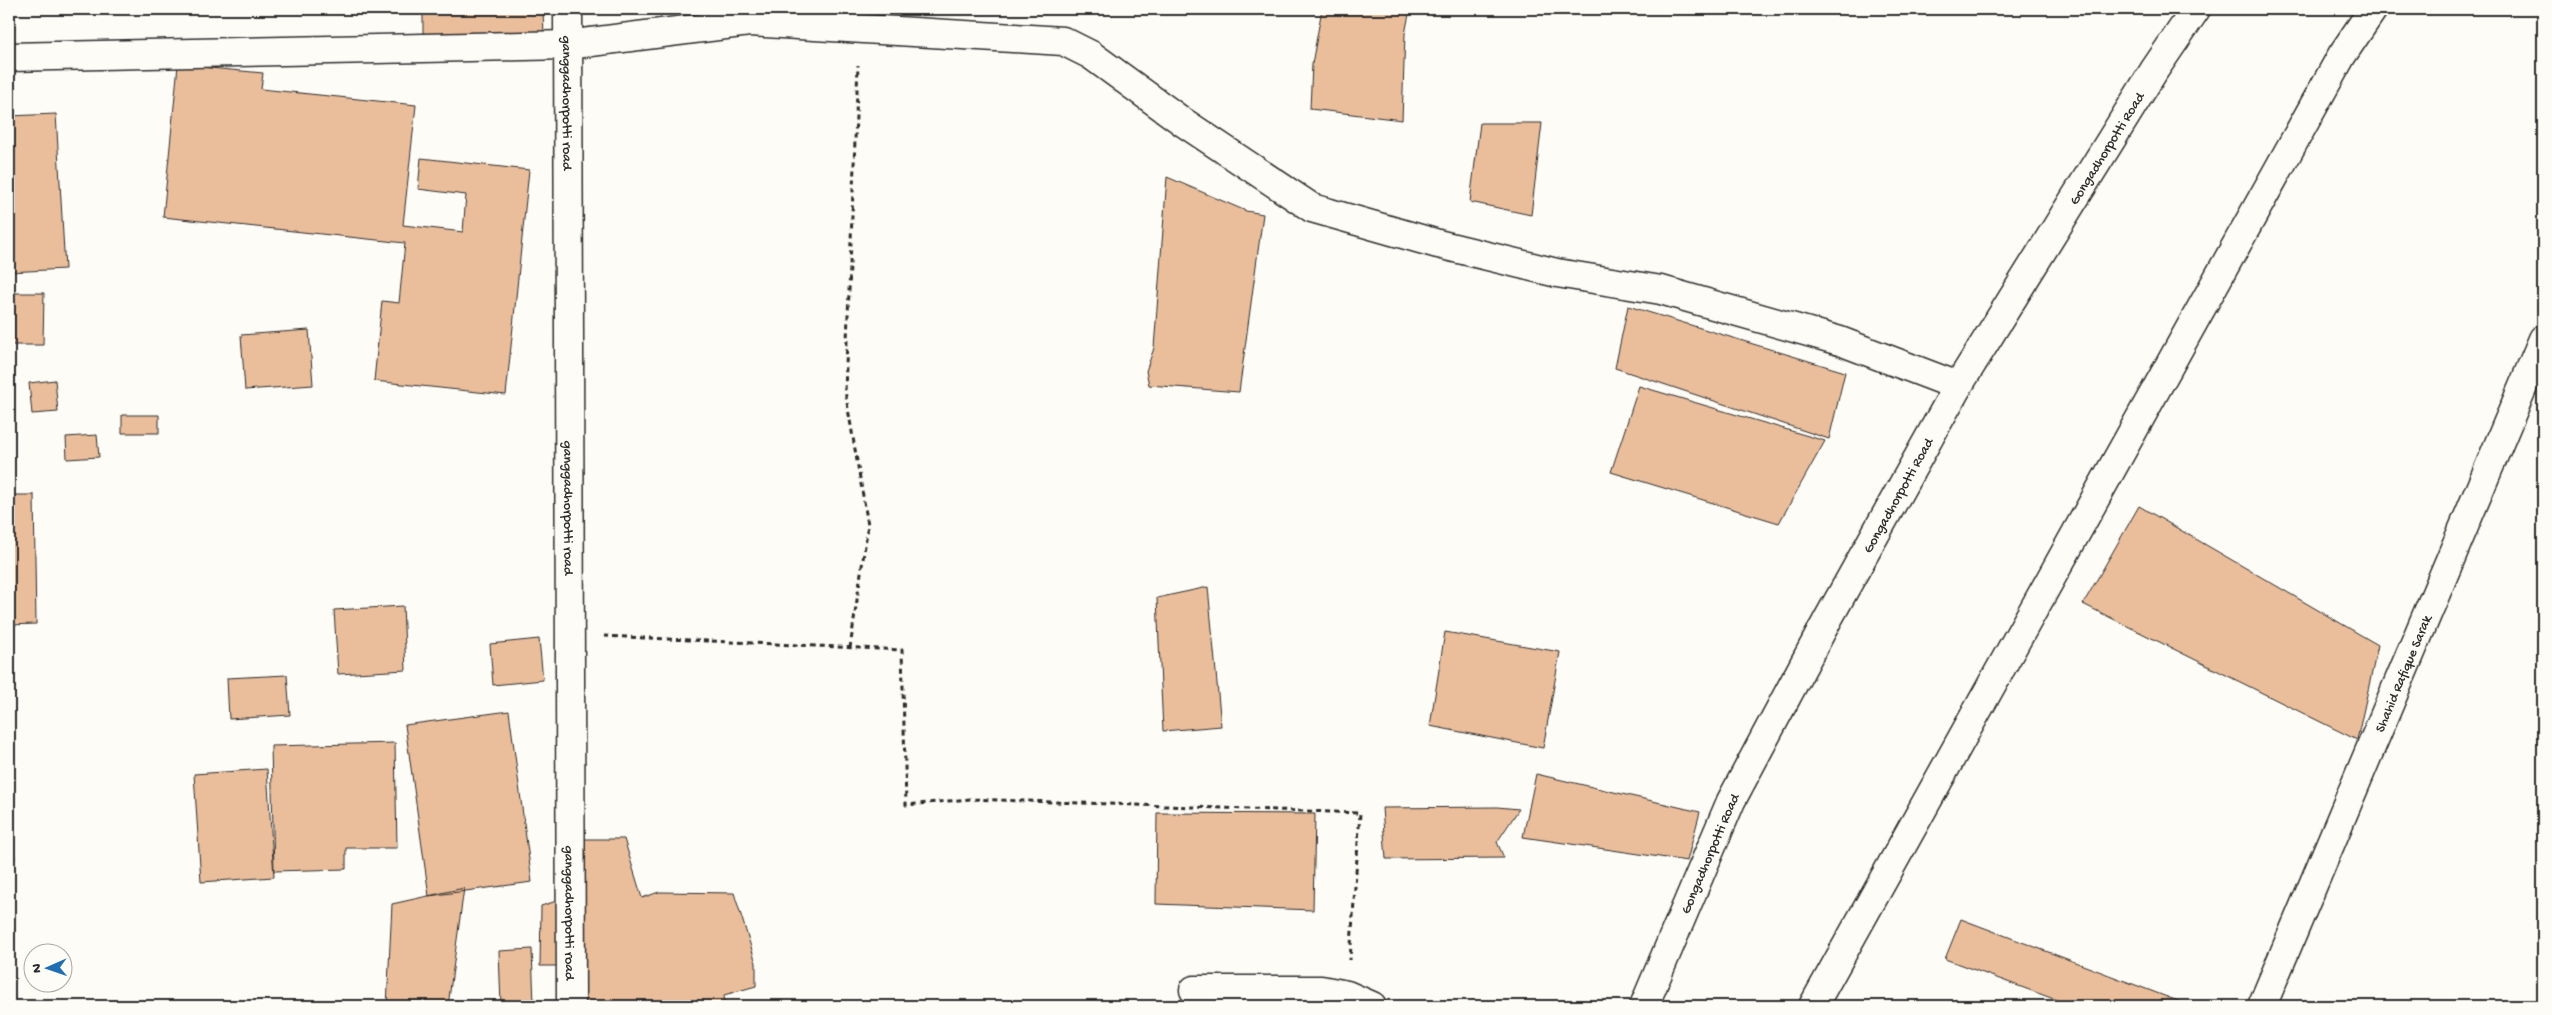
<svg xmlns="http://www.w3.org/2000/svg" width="2552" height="1015" viewBox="0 0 2552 1015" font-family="'Gochi Hand',sans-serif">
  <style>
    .building { fill: #ebbe9b; stroke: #2b2b2b }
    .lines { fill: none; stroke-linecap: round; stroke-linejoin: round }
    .minor-casing { stroke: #2b2b2b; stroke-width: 31 }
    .path { stroke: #2b2b2b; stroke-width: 3; stroke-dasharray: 5 4; stroke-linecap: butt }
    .minor { stroke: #fdfcf7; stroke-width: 28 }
    .labels { text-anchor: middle; stroke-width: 4; stroke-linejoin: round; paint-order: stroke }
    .street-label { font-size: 14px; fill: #2b2b2b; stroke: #fdfcf7 }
  </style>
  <rect width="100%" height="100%" fill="#fdfcf7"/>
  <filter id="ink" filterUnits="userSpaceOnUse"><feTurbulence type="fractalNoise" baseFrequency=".02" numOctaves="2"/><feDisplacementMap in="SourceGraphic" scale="10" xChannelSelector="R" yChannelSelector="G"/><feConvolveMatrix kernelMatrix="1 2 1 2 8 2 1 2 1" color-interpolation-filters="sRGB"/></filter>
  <g filter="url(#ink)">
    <path class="building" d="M423,9H543L544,36L423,37Z
      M1322,9H1410L1405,34L1402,120L1310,109L1312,64Z
      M178,65L263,73L261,89L416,105L403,225L463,232L466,195L418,189L421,158L529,170L506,395L374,381L382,301L399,303L405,243L163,217Z
      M56,114L65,269L9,272V116Z
      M1480,123H1542L1531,215L1470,202Z
      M1167,177L1246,211L1263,214L1239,392L1149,385L1146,371L1154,348Z
      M13,293H44L43,345H12Z
      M1628,306L1845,372L1829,439L1615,368Z
      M309,330L313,385L245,390L241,335Z
      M55,380L58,412L32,414L29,383Z
      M1639,386L1825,441L1779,523L1611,472Z
      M122,415H159V433H122Z
      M97,435L99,457L67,459L66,437Z
      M9,495H34L36,624L9,625Z
      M2139,506L2378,645L2357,740L2083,604Z
      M1208,587L1221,726L1163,731L1157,598Z
      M403,606L406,670L338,674L334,610Z
      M1445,632L1560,652L1543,748L1430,726Z
      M539,639L543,680L493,685L490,644Z
      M287,675L290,715L229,719L227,678Z
      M509,711L532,882L429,896L405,725Z
      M395,743L397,848H346V869L274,871L271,746Z
      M267,769L274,877L201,882L194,774Z
      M1536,774L1700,812L1687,861L1523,837Z
      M9,788L15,859H9Z
      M1497,807L1519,809L1497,842L1504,858L1386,859L1382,808Z
      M1157,813L1315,814L1313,910L1156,904Z
      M566,839H624L642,898L659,892L734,893L756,963V986L724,995L725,1006H565V966H540L541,906L566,898Z
      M464,888L448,1006H387L392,904Z
      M1961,919L2191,1006H2073L1945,959Z
      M532,949L534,1006H501L499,951Z"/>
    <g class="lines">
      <defs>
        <g id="minor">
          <path id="s1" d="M568,9L571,1006"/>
          <path d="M9,57L567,45L749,22L1063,41L1091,55L1183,122L1312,208L1438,244L1557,273L1661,290L1840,341L1958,386"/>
          <path d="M1194,990H1321L1347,995L1372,1006"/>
          <path id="s2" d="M1644,1006L1731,801L1828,619L1958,386L2155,69L2196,9"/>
          <path d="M1813,1006L2342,55L2373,9"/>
          <path id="s3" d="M2262,1006L2543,339"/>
        </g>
      </defs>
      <use href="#minor" class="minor-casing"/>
      <path class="path" d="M604,636L902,650L906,805L970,799L1360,813L1350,960
        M850,648L868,525L845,391L858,65"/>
      <use href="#minor" class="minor"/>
    </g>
  </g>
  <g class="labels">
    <g class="street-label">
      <text dy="5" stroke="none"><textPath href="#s1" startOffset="94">ganggadhorpotti road</textPath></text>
      <text dy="5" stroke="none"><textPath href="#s2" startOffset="976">Gongadhorpotti Road</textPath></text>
      <text dy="5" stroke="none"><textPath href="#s2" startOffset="571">Gongadhorpotti Road</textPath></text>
      <text dy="5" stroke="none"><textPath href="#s1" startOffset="499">ganggadhorpotti road</textPath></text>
      <text dy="5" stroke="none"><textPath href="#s3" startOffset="361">Shahid Rafique Sarak</textPath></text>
      <text dy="5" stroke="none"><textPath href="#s2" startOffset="166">Gongadhorpotti Road</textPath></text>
      <text dy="5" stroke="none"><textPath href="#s1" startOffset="904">ganggadhorpotti road</textPath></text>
    </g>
  </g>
  <rect width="2552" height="1015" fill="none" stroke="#fdfcf7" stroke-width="30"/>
  <rect x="15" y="15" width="2522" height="985" fill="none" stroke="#2b2b2b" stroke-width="2" filter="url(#ink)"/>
  <g transform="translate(48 968) rotate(268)"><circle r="24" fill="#fdfcf7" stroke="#a9a8a5"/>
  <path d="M0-4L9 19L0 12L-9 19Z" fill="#1f6fb2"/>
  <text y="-8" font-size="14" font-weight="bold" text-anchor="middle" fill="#2b2b2b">N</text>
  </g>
</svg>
